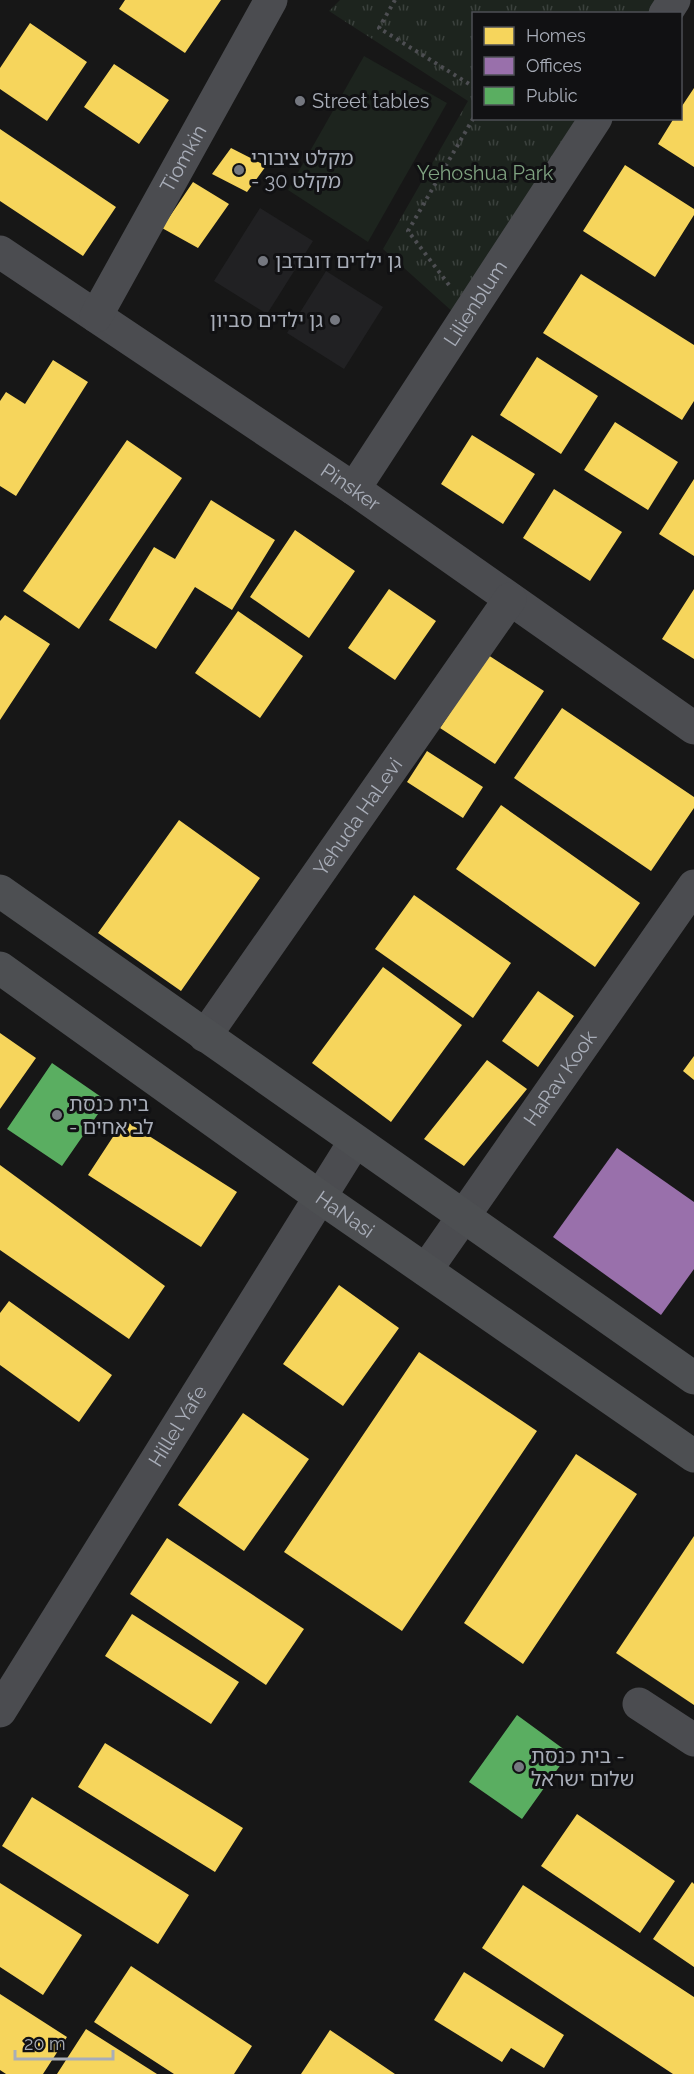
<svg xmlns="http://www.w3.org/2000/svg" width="694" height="2074" viewBox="0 0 694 2074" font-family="Raleway,'Noto Sans Hebrew',sans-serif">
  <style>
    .built { fill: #212123 }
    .green { fill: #1d241e }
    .park { fill: url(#park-tufts) }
    .homes { fill: #f6d55c }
    .offices { fill: #9970ab }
    .public { fill: #5aae61 }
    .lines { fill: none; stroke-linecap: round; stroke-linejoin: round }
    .path { stroke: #4d4e52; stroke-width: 4; stroke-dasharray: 3 4.5; stroke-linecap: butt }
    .minor { stroke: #4b4c50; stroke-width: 33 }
    .major { stroke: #4d4f52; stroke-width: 33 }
    .poi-dot { fill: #757880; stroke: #111113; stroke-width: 2 }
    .labels { text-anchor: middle; stroke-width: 6; stroke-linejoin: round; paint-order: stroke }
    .poi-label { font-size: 20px; fill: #a8adb8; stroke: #111113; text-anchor: start }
    .street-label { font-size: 20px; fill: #a8adb8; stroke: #111113 }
    .park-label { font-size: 20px; fill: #7fa381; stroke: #111113 }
  </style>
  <defs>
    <pattern id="park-tufts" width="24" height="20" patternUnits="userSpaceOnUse" patternTransform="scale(1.5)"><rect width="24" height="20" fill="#1d241e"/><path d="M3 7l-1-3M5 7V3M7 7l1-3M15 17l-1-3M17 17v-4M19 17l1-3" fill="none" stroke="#3b413d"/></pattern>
  </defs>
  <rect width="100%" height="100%" fill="#171717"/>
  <path class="built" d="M260,208L313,241L267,314L214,281Z
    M326,271L383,307L344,369L287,333Z"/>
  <path class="green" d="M364,56L447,103L368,242L288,190Z"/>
  <path class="park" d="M340,0H658L650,13L474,14V118L581,119L454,313L383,249L468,101L329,11Z"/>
  <path class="homes" d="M125,0H221L185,53L119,9Z
    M30,23L87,62L47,121L0,89V68Z
    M114,64L169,100L139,144L84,107Z
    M694,88V167L658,144L674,118H680V109Z
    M0,129L116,207L83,256L0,201Z
    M231,148L266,166L247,192L212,174Z
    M625,165L694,209V215L655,277L583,231Z
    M193,182L229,204L198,248L162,228Z
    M581,274L694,345V401L682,420L543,333Z
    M537,357L598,396L561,454L500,415Z
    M53,360L88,382L16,496L0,486V401L6,392L25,404Z
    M615,422L678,462L648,510L584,470Z
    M472,435L535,474L503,524L441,484Z
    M127,440L182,478L79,629L23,591Z
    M694,479V556L659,534Z
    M554,489L622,532L590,581L523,538Z
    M211,500L275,540L232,610L195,587L156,649L109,620L154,547L175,559Z
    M295,530L355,571L309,638L250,597Z
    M389,589L436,621L395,680L348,648Z
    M694,589V659L662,639Z
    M238,611L303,656L260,718L195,673Z
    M5,615L50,644L0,720V621Z
    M488,655L544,691L495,764L440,728Z
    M562,708L694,797V808L651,871L514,778Z
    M427,751L483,787L463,818L407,782Z
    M501,805L640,903L595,967L456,869Z
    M179,820L260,878L181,991L98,933Z
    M414,895L511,963L473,1018L375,949Z
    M383,967L462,1025L391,1122L312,1063Z
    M538,991L574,1016L538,1067L502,1041Z
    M0,1033L36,1058L0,1109Z
    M694,1056V1080L683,1071Z
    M487,1060L527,1089L464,1166L424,1139Z
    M124,1120L237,1192L201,1247L88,1175Z
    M0,1165L165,1286L129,1339L0,1250Z
    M339,1285L399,1328L343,1406L283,1364Z
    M9,1301L112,1375L79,1422L0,1365V1313Z
    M419,1352L537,1431L402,1631L284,1552Z
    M243,1413L309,1459L244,1551L178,1505Z
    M576,1454L637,1494L523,1664L464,1623Z
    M694,1536V1705L616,1653Z
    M167,1538L304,1629L266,1685L130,1594Z
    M132,1614L239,1682L211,1724L105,1656Z
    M105,1743L243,1828L215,1872L78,1787Z
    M32,1797L189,1895L158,1944L2,1846Z
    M577,1814L675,1881L640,1933L541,1866Z
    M692,1882L694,1884V1967L653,1939Z
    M0,1883L82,1935L43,1995L0,1967Z
    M523,1885L694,1997V2074H673L482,1948Z
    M131,1966L252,2046L234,2074H174L94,2022Z
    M464,1972L564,2035L544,2068L511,2048L502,2062L434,2020Z
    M0,1994L67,2037L43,2074H6L0,2070Z
    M86,2029L157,2074H57Z
    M330,2030L395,2074H301Z"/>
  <path class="offices" d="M617,1148L694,1202V1269L661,1315L553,1237Z"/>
  <path class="public" d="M52,1063L107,1101L62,1166L7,1129Z
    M517,1715L569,1753L522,1819L469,1782Z"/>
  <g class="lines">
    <path class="path" d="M395,0L379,28L474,87
      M449,285L408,231L474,117"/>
    <g class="minor">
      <path d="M665,14L674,0"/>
      <path id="s1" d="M0,252L354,489L694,728"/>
      <path id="s2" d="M96,316L271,0"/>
      <path id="s3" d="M354,489L596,118"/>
      <path id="s4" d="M205,1036L510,599"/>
      <path id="s5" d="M426,1270L694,886"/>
      <path d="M639,1704L694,1740"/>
      <path id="s6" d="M0,1711L355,1141"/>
    </g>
    <g class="major">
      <path d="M0,891L694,1378"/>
      <path id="s7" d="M0,968L320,1197L694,1456"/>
    </g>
  </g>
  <g class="poi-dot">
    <circle cx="300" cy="101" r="6"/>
    <circle cx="239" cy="170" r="6"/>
    <circle cx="263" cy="261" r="6"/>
    <circle cx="335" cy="320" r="6"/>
    <circle cx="57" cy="1115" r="6"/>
    <circle cx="519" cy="1767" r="6"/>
  </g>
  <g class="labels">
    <g class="poi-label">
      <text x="312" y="108">Street tables</text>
      <text x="251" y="165">מקלט ציבורי<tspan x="251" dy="23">- מקלט 30</tspan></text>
      <text x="275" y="268">גן ילדים דובדבן</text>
      <text x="323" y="327" text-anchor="end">גן ילדים סביון</text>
      <text x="69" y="1111">בית כנסת<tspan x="69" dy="23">- לב אחים</tspan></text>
      <text x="531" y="1763">בית כנסת -<tspan x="531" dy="23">שלום ישראל</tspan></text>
    </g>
    <g class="street-label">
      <text dy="7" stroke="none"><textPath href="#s2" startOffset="180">Tiomkin</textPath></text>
      <text dy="7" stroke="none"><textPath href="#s3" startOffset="222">Lilienblum</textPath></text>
      <text dy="7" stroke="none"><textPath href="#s1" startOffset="422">Pinsker</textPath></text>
      <text dy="7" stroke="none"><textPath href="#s4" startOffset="267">Yehuda HaLevi</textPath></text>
      <text dy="7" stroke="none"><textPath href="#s5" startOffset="234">HaRav Kook</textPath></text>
      <text dy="7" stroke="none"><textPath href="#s7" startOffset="424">HaNasi</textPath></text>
      <text dy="7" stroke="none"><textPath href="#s6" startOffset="336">Hillel Yafe</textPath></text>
    </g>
    <g class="park-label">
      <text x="485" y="180">Yehoshua Park</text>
    </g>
  </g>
  <rect x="472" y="12" width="210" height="108" fill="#111113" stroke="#4d4f55" stroke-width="1.5"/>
  <rect x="484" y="27" width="30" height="18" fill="#f6d55c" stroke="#4d4f55" stroke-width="1.5"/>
  <text x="526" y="42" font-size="18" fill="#a8adb8">Homes</text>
  <rect x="484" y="57" width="30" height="18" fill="#9970ab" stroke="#4d4f55" stroke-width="1.5"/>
  <text x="526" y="72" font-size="18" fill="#a8adb8">Offices</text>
  <rect x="484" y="87" width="30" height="18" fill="#5aae61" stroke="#4d4f55" stroke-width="1.5"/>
  <text x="526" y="102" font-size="18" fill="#a8adb8">Public</text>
  <path d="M15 2050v9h98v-9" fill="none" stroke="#a8adb8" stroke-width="3"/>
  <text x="24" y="2050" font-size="18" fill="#a8adb8" stroke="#111113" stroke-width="4.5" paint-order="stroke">20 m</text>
</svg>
